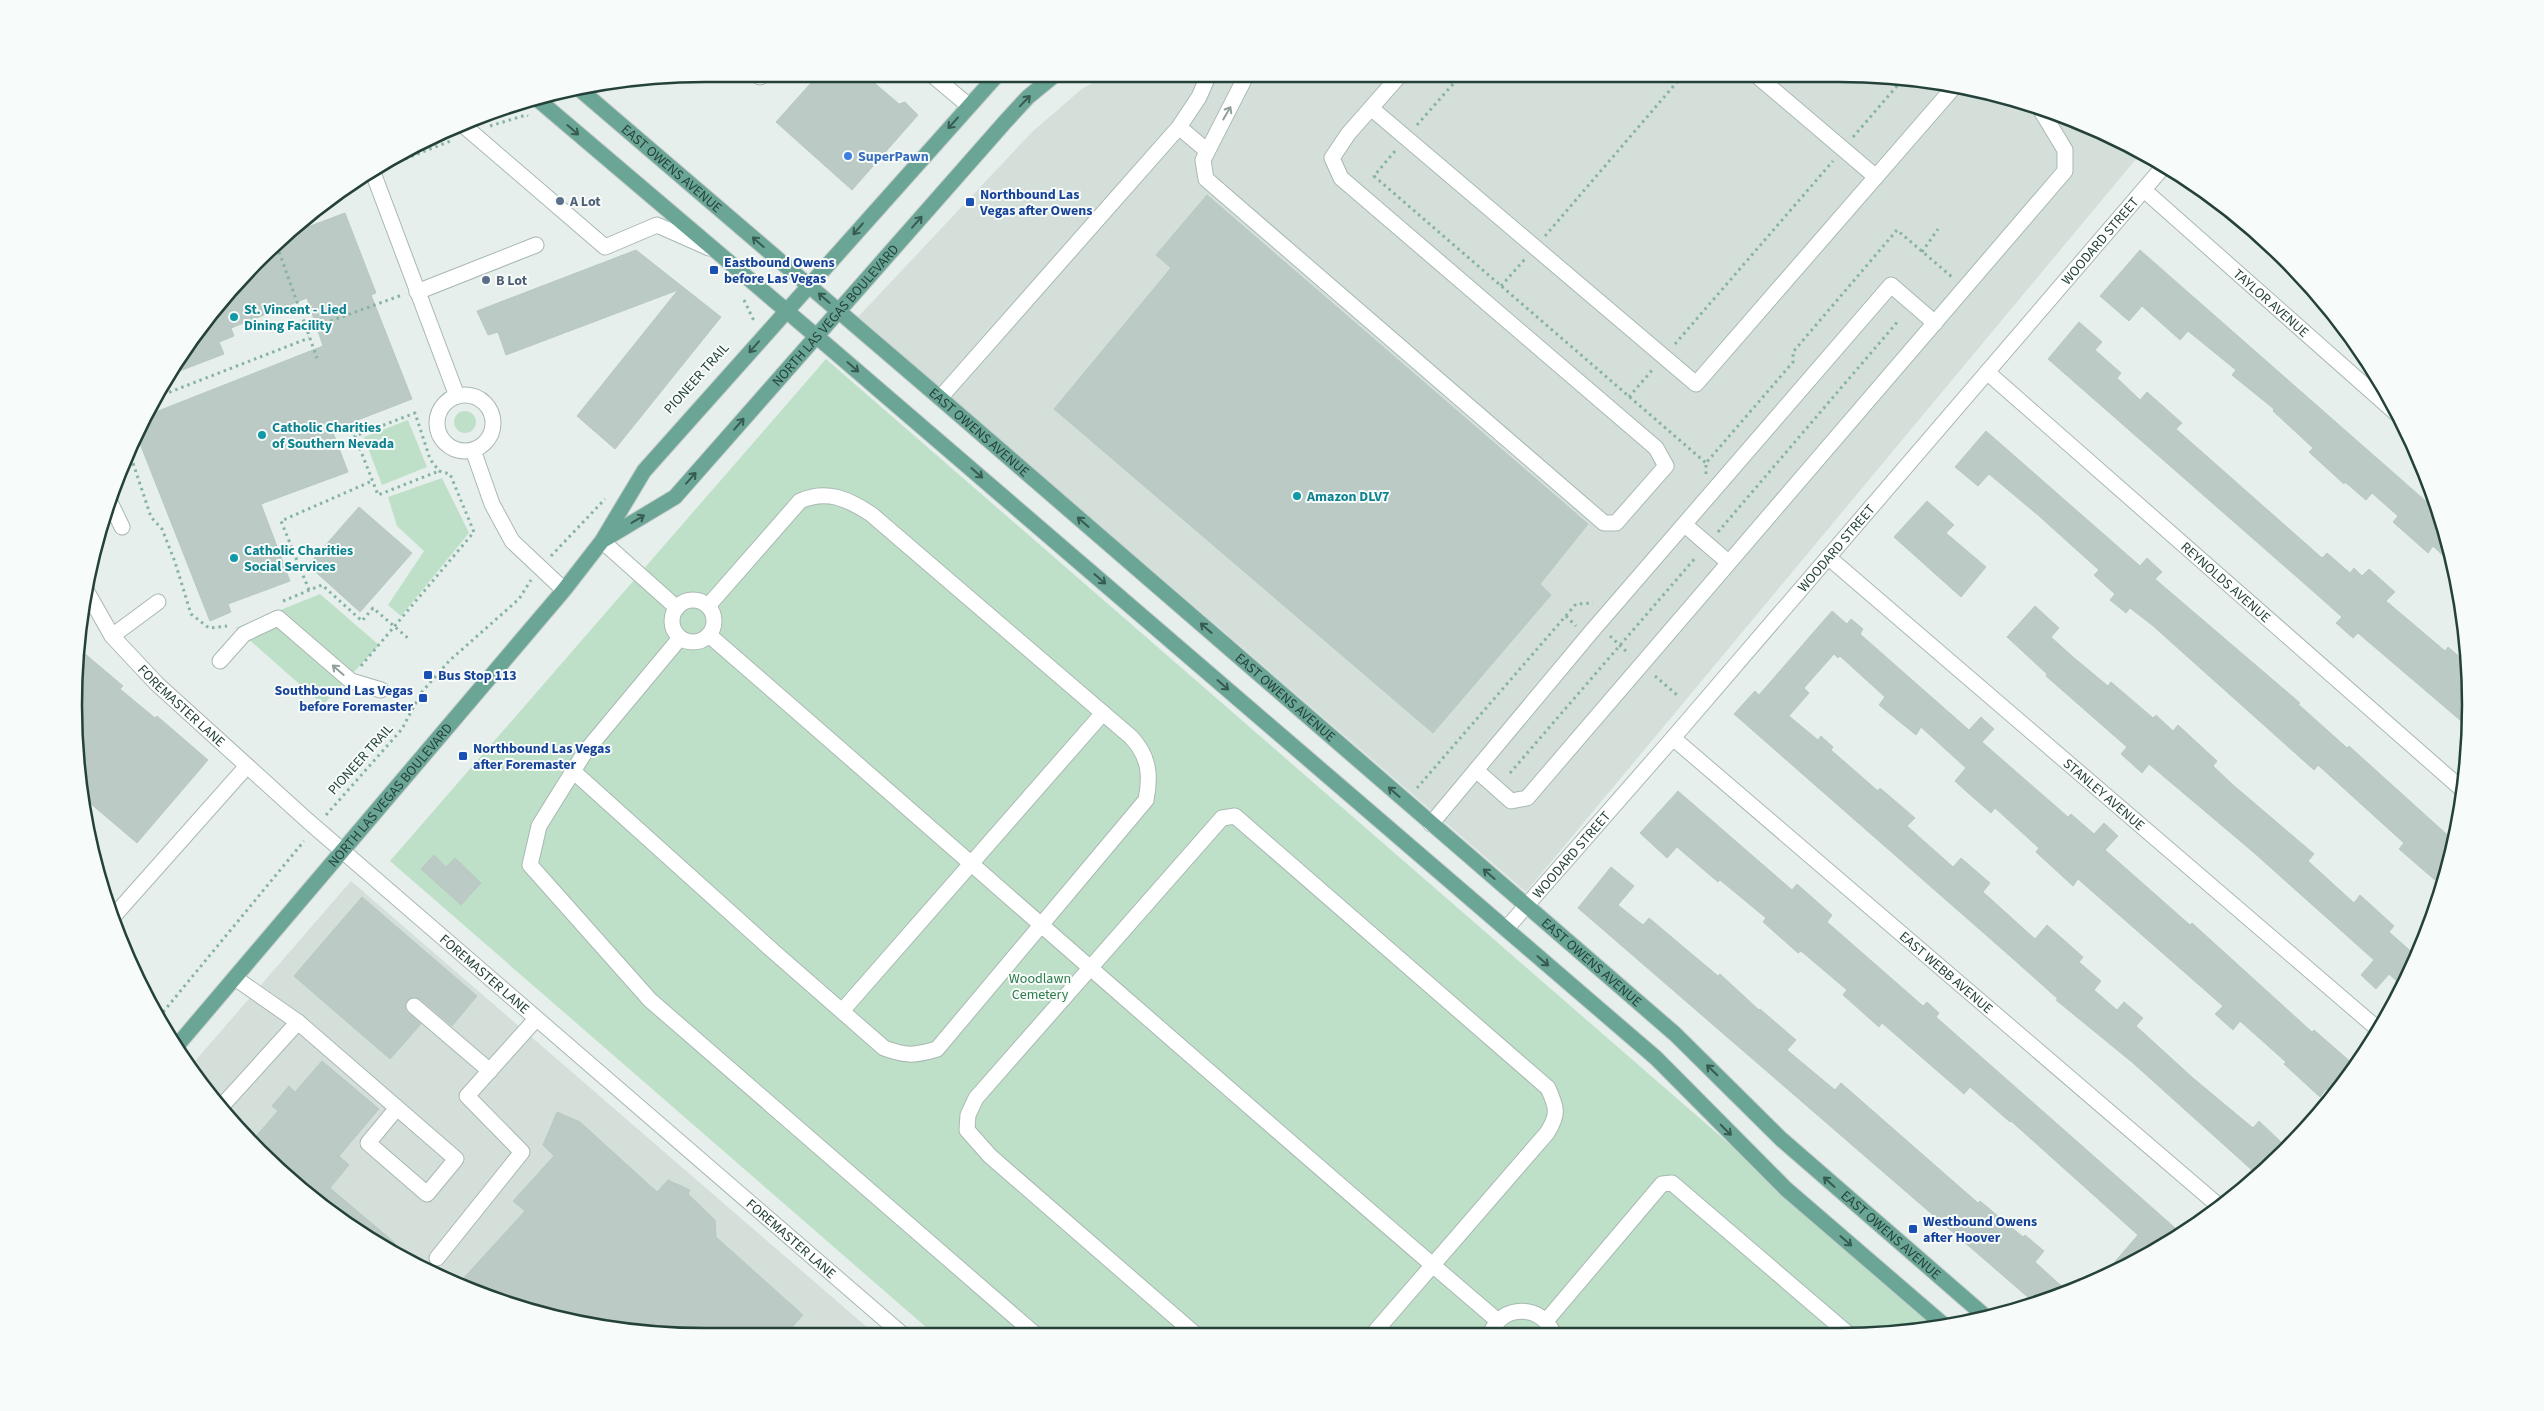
<svg xmlns="http://www.w3.org/2000/svg" width="2544" height="1411" viewBox="0 0 2544 1411" font-family="'Source Sans 3',sans-serif">
  <style>
    .built { fill: #d4dfda }
    .green { fill: #bfe0c8 }
    .building { fill: #bbcac4; stroke: #b8c9c2 }
    .lines { fill: none; stroke-linecap: round; stroke-linejoin: round }
    .minor-casing { stroke: #a8b8b2; stroke-width: 17 }
    .major-casing { stroke: #c2cac8; stroke-width: 17 }
    .path { stroke: #86b3a5; stroke-width: 3; stroke-dasharray: 2.5 4; stroke-linecap: butt }
    .minor { stroke: #fff; stroke-width: 15 }
    .major { stroke: #6aa596; stroke-width: 15 }
    .oneway { stroke: #365b51 }
    .oneway2 { stroke: #92a09c }
    .shop-dot { fill: #3f7fe0; stroke: #f7fbf9; stroke-width: 2 }
    .service-dot { fill: #5c6f8a; stroke: #f7fbf9; stroke-width: 2 }
    .transit-dot { fill: #1a4fb4; stroke: #f7fbf9; stroke-width: 2 }
    .culture-dot { fill: #0f9aa8; stroke: #f7fbf9; stroke-width: 2 }
    .labels { text-anchor: middle; stroke-width: 4; stroke-linejoin: round; paint-order: stroke }
    .shop-label { font-size: 14px; font-weight: bold; fill: #366cbe; stroke: #f7fbf9; text-anchor: start }
    .street-label { font-size: 14px; fill: #24423a; stroke: #f7fbf9 }
    .transit-label { font-size: 14px; font-weight: bold; fill: #164399; stroke: #f7fbf9; text-anchor: start }
    .service-label { font-size: 14px; font-weight: bold; fill: #4e5e75; stroke: #f7fbf9; text-anchor: start }
    .culture-label { font-size: 14px; font-weight: bold; fill: #0d838f; stroke: #f7fbf9; text-anchor: start }
    .park-label { font-size: 14px; fill: #2d7a4b; stroke: #f7fbf9 }
    .rim { fill: none; stroke: #24423a; stroke-width: 2.5 }
  </style>
  <rect width="100%" height="100%" fill="#e6efeb"/>
  <path class="built" d="M1111,74L1880,75L2002,95L2141,153L1526,892L858,317L1032,132L1083,88Z
    M351,881L876,1335L664,1336L542,1316L390,1253L321,1207L231,1122L189,1068Z"/>
  <path class="green" d="M826,359L1940,1327L1921,1332L935,1335L390,861Z
    M454 422a11 11 0 1 1 22 0a11 11 0 1 1-22 0Z
    M408,420L427,467L382,485L364,437Z
    M442,478L469,533L401,616L388,605L424,551L397,526L388,497Z
    M320,594L379,645L323,705L236,628Z"/>
  <path class="building" d="M819,74H864L899,104L905,102L918,115L852,190L776,122Z
    M1207,195L1588,524L1540,584L1551,595L1433,733L1054,409L1171,268L1156,255Z
    M345,213L376,293L371,295L412,399L332,430L348,472L261,504L290,581L228,604L231,612L210,621L137,436L148,415L323,346L307,298L231,328L234,336L219,342L224,354L169,375L180,355L231,289L289,234Z
    M636,250L721,317L615,449L577,416L678,290L506,355L498,332L488,335L477,311Z
    M2140,250L2437,511L2449,542L2452,564L2433,546L2428,553L2393,522L2398,516L2372,493L2366,500L2345,482L2344,484L2309,452L2313,448L2273,411L2274,409L2232,375L2236,370L2188,331L2180,340L2142,306L2129,321L2100,296Z
    M2079,322L2102,342L2095,350L2121,373L2117,378L2140,400L2147,392L2182,423L2176,429L2322,558L2327,553L2350,573L2354,568L2362,576L2369,569L2395,592L2386,601L2445,651L2448,647L2469,665L2467,726L2358,633L2353,638L2336,623L2342,617L2323,600L2048,359Z
    M1986,431L2140,566L2147,558L2162,572L2155,579L2300,703L2298,704L2347,748L2349,746L2453,840L2443,884L2436,878L2435,880L2399,849L2404,843L2318,765L2314,770L2152,625L2130,608L2126,613L2110,600L2115,594L2094,575L2099,570L2039,516L1989,474L1978,486L1955,467Z
    M1927,501L1954,525L1946,533L1986,567L1961,597L1894,537Z
    M359,507L412,553L360,612L308,565Z
    M2035,606L2059,628L2051,637L2073,657L2108,686L2111,682L2153,718L2156,715L2173,731L2178,725L2217,761L2213,766L2232,784L2314,854L2308,861L2354,903L2360,895L2394,926L2389,932L2415,955L2402,986L2389,974L2376,989L2361,975L2374,960L2252,851L2149,764L2142,773L2121,754L2127,747L2046,676L2047,674L2007,637Z
    M1832,611L1847,624L1851,619L1863,629L1860,634L1969,730L1981,717L1994,729L1982,742L2068,817L2071,814L2094,834L2104,823L2118,836L2105,850L2190,925L2192,923L2312,1032L2314,1030L2353,1064L2331,1093L2326,1089L2320,1097L2284,1064L2286,1062L2240,1021L2233,1030L2215,1014L2223,1006L2078,879L2073,886L2036,852L2039,848L1995,808L1991,813L1967,792L1955,781L1966,768L1921,727L1916,735L1879,705L1885,697L1840,656L1838,658L1834,654L1804,688L1809,693L1789,716L1818,740L1821,736L1833,747L1831,750L1878,791L1880,788L1915,818L1907,826L1953,867L1961,858L1990,883L1983,892L2035,939L2047,925L2083,957L2079,962L2101,981L2094,990L2117,1010L2124,1002L2143,1018L2136,1026L2193,1078L2253,1128L2259,1121L2281,1142L2254,1172L2133,1063L2056,1000L2058,999L2011,957L1734,714L1755,691L1759,695Z
    M84,653L123,686L120,689L155,718L157,716L208,760L137,843L84,798L75,747V664Z
    M1678,791L1792,890L1797,884L1832,915L1827,922L1923,1006L1927,1002L1939,1013L1936,1017L2182,1234L2106,1272L2138,1235L2011,1121L2010,1122L1970,1087L1964,1094L1882,1023L1879,1027L1843,995L1847,990L1801,951L1798,953L1763,922L1766,918L1720,880L1718,882L1677,847L1667,858L1640,833Z
    M434,855L446,867L455,858L481,883L461,905L421,869Z
    M1611,867L1634,886L1618,905L1643,925L1649,918L1718,976L1720,974L1759,1010L1760,1009L1796,1040L1787,1050L1835,1090L1841,1083L1978,1203L1980,1201L2023,1237L2025,1235L2044,1251L2035,1262L2067,1291L2037,1305L1578,908Z
    M362,897L477,996L452,1026L420,999L415,997L407,1000L405,1010L421,1024L390,1059L294,976Z
    M322,1061L379,1109L339,1156L349,1165L330,1188L395,1243L388,1252L321,1207L251,1142L278,1111L272,1106L289,1086L295,1092Z
    M557,1112L580,1122L657,1192L668,1180L690,1190L688,1194L715,1220L716,1237L803,1315L784,1336H664L542,1316L460,1282L525,1211L513,1201L554,1156L543,1145Z"/>
  <g class="lines">
    <defs>
      <g id="minor">
        <path d="M759,74L760,77L766,74"/>
        <path d="M931,74L969,106"/>
        <path d="M1247,74L1203,160L1206,179L1604,523H1616L1666,466L1656,448L1341,178L1332,158L1348,134L1400,75"/>
        <path d="M1756,75L1876,177"/>
        <path d="M1371,108L1696,384L1954,87"/>
        <path d="M463,125L605,247L657,225L709,248"/>
        <path d="M1179,127L1206,150"/>
        <path d="M372,170L457,396"/>
        <path id="s1" d="M2144,190L2398,415"/>
        <path d="M417,292L536,245"/>
        <path id="s2" d="M1987,372L2464,791"/>
        <circle cx="465" cy="423" r="28"/>
        <path d="M940,398L1179,127L1199,97L1209,74"/>
        <path d="M473,450L492,504L512,541L564,590"/>
        <path d="M109,500L122,527"/>
        <path d="M1685,525L1728,562"/>
        <path d="M602,541L677,608"/>
        <path id="s3" d="M1828,557L2379,1030"/>
        <path id="s4" d="M87,592L112,636L157,684L308,821L903,1335"/>
        <circle cx="693" cy="621" r="21"/>
        <path d="M709,635C972,863 1233,1095 1498,1321"/>
        <path d="M112,636L158,602"/>
        <path d="M680,638L585,752L539,826L530,865L650,1000L1036,1335"/>
        <path d="M220,661L244,634L278,618L351,681L381,690"/>
        <path id="s5" d="M1673,738L2219,1206"/>
        <path d="M1476,770L1511,801L1527,798L2065,171V150L2042,112"/>
        <path d="M573,771L773,951L884,1048C906,1056 914,1056 937,1049L1146,800C1151,775 1149,756 1131,737L871,514C848,499 827,489 800,501L708,606"/>
        <path d="M1431,824L1592,631L1891,285L1935,323"/>
        <path d="M112,918L247,766"/>
        <path id="s6" d="M1506,929L1673,738L2164,166"/>
        <path d="M235,978L298,1022L456,1159L427,1194L368,1143L397,1108"/>
        <path d="M414,1006L490,1071"/>
        <path d="M842,1011L1103,713"/>
        <path d="M220,1108L298,1022"/>
        <path d="M437,1258L522,1152L467,1096L536,1019"/>
        <path d="M1546,1321L1662,1184L1672,1183L1846,1332"/>
        <path d="M1491,1333C1501,1304 1542,1304 1553,1333"/>
        <path d="M1195,1334L990,1156L967,1130L968,1115L976,1098L1222,818L1235,816L1548,1088C1557,1108 1559,1114 1547,1133L1373,1334"/>
      </g>
      <g id="major">
        <path id="s7" d="M577,87L940,398L1675,1034L1781,1139L1986,1317"/>
        <path d="M536,98L829,347L1656,1058L1786,1189L1945,1326"/>
        <path id="s8" d="M605,539L675,497L1005,122L1028,97L1056,74"/>
        <path id="s9" d="M175,1048L564,590L602,541L644,471L998,74"/>
      </g>
    </defs>
    <use href="#minor" class="minor-casing"/>
    <use href="#major" class="major-casing"/>
    <path class="path" d="M1417,125L1461,75
      M490,126L526,115L528,116
      M1853,137L1903,79
      M1395,151L1374,176L1706,463
      M387,166L453,140
      M1545,236L1683,75
      M277,246L317,358
      M1922,252L1938,229
      M1501,286L1525,259
      M744,300L754,321
      M306,330L402,295
      M1675,344L1833,161
      M157,397L309,338
      M1629,397L1653,369
      M129,451L151,517L162,529L175,562L191,614L209,628L227,626
      M1706,474V463L1793,362V352L1897,230L1952,277
      M1718,532L1899,320
      M551,556L605,499
      M309,590L281,521L372,481
      M283,601L322,585L362,621L373,608L409,639
      M1566,616L1576,626
      M1610,636L1629,654
      M361,666L474,532L450,474L439,471L430,459L415,413L355,436L378,495L439,471
      M1655,676L1677,695
      M1510,773L1696,557
      M1417,788L1576,604L1593,603
      M326,815L402,729L421,693L449,661L519,599L531,580
      M159,1017L304,841"/>
    <use href="#minor" class="minor"/>
    <use href="#major" class="major"/>
  </g>
  <defs><path id="oneway-shaft" d="M-6 0H5M1.5-3L5.5 0L1.5 3" fill="none" stroke-width="1.6" stroke-linecap="round" stroke-linejoin="round" transform="scale(1.25)"/></defs>
  <g class="oneway">
    <use href="#oneway-shaft" transform="translate(1025 101) rotate(-46)"/>
    <use href="#oneway-shaft" transform="translate(953 123) rotate(132)"/>
    <use href="#oneway-shaft" transform="translate(573 130) rotate(41)"/>
    <use href="#oneway-shaft" transform="translate(917 222) rotate(-49)"/>
    <use href="#oneway-shaft" transform="translate(858 229) rotate(131)"/>
    <use href="#oneway-shaft" transform="translate(758 242) rotate(-139)"/>
    <use href="#oneway-shaft" transform="translate(824 298) rotate(-139)"/>
    <use href="#oneway-shaft" transform="translate(754 347) rotate(131)"/>
    <use href="#oneway-shaft" transform="translate(853 367) rotate(41)"/>
    <use href="#oneway-shaft" transform="translate(739 424) rotate(-49)"/>
    <use href="#oneway-shaft" transform="translate(977 473) rotate(41)"/>
    <use href="#oneway-shaft" transform="translate(691 478) rotate(-48)"/>
    <use href="#oneway-shaft" transform="translate(638 519) rotate(-31)"/>
    <use href="#oneway-shaft" transform="translate(1083 522) rotate(-139)"/>
    <use href="#oneway-shaft" transform="translate(1100 579) rotate(41)"/>
    <use href="#oneway-shaft" transform="translate(1206 628) rotate(-139)"/>
    <use href="#oneway-shaft" transform="translate(1223 685) rotate(41)"/>
    <use href="#oneway-shaft" transform="translate(1394 792) rotate(-139)"/>
    <use href="#oneway-shaft" transform="translate(1489 874) rotate(-139)"/>
    <use href="#oneway-shaft" transform="translate(1543 961) rotate(41)"/>
    <use href="#oneway-shaft" transform="translate(1712 1070) rotate(-136)"/>
    <use href="#oneway-shaft" transform="translate(1726 1130) rotate(45)"/>
    <use href="#oneway-shaft" transform="translate(1829 1182) rotate(-138)"/>
    <use href="#oneway-shaft" transform="translate(1846 1241) rotate(41)"/>
  </g>
  <g class="oneway2">
    <use href="#oneway-shaft" transform="translate(1227 113) rotate(-60)"/>
    <use href="#oneway-shaft" transform="translate(338 670) rotate(-139)"/>
  </g>
  <circle class="shop-dot" cx="848" cy="156" r="5"/>
  <g class="service-dot">
    <circle cx="560" cy="201" r="5"/>
    <circle cx="486" cy="280" r="5"/>
  </g>
  <g class="transit-dot">
    <rect x="965" y="197" width="10" height="10" rx="2.5"/>
    <rect x="709" y="265" width="10" height="10" rx="2.5"/>
    <rect x="423" y="670" width="10" height="10" rx="2.5"/>
    <rect x="418" y="693" width="10" height="10" rx="2.5"/>
    <rect x="458" y="751" width="10" height="10" rx="2.5"/>
    <rect x="1908" y="1224" width="10" height="10" rx="2.5"/>
  </g>
  <g class="culture-dot">
    <circle cx="234" cy="317" r="5"/>
    <circle cx="262" cy="435" r="5"/>
    <circle cx="1297" cy="496" r="5"/>
    <circle cx="234" cy="558" r="5"/>
  </g>
  <g class="labels">
    <g class="shop-label">
      <text x="858" y="161">SuperPawn</text>
    </g>
    <g class="street-label">
      <text dy="5" stroke="none"><textPath href="#s7" startOffset="125">EAST OWENS AVENUE</textPath></text>
      <text dy="5" stroke="none"><textPath href="#s6" startOffset="909">WOODARD STREET</textPath></text>
      <text dy="5" stroke="none"><textPath href="#s1" startOffset="170">TAYLOR AVENUE</textPath></text>
      <text dy="5" stroke="none"><textPath href="#s8" startOffset="324">NORTH LAS VEGAS BOULEVARD</textPath></text>
      <text transform="translate(696 378) rotate(-48)" y="5">PIONEER TRAIL</text>
      <text dy="5" stroke="none"><textPath href="#s7" startOffset="530">EAST OWENS AVENUE</textPath></text>
      <text dy="5" stroke="none"><textPath href="#s6" startOffset="504">WOODARD STREET</textPath></text>
      <text dy="5" stroke="none"><textPath href="#s2" startOffset="318">REYNOLDS AVENUE</textPath></text>
      <text dy="5" stroke="none"><textPath href="#s7" startOffset="935">EAST OWENS AVENUE</textPath></text>
      <text dy="5" stroke="none"><textPath href="#s4" startOffset="149">FOREMASTER LANE</textPath></text>
      <text transform="translate(360 759) rotate(-48)" y="5">PIONEER TRAIL</text>
      <text dy="5" stroke="none"><textPath href="#s3" startOffset="364">STANLEY AVENUE</textPath></text>
      <text dy="5" stroke="none"><textPath href="#s9" startOffset="332">NORTH LAS VEGAS BOULEVARD</textPath></text>
      <text dy="5" stroke="none"><textPath href="#s6" startOffset="99">WOODARD STREET</textPath></text>
      <text dy="5" stroke="none"><textPath href="#s7" startOffset="1340">EAST OWENS AVENUE</textPath></text>
      <text dy="5" stroke="none"><textPath href="#s5" startOffset="360">EAST WEBB AVENUE</textPath></text>
      <text dy="5" stroke="none"><textPath href="#s4" startOffset="554">FOREMASTER LANE</textPath></text>
      <text dy="5" stroke="none"><textPath href="#s7" startOffset="1745">EAST OWENS AVENUE</textPath></text>
      <text dy="5" stroke="none"><textPath href="#s4" startOffset="959">FOREMASTER LANE</textPath></text>
    </g>
    <g class="transit-label">
      <text x="980" y="199">Northbound Las<tspan x="980" dy="16">Vegas after Owens</tspan></text>
      <text x="724" y="267">Eastbound Owens<tspan x="724" dy="16">before Las Vegas</tspan></text>
      <text x="438" y="680">Bus Stop 113</text>
      <text x="413" y="695" text-anchor="end">Southbound Las Vegas<tspan x="413" dy="16">before Foremaster</tspan></text>
      <text x="473" y="753">Northbound Las Vegas<tspan x="473" dy="16">after Foremaster</tspan></text>
      <text x="1923" y="1226">Westbound Owens<tspan x="1923" dy="16">after Hoover</tspan></text>
    </g>
    <g class="service-label">
      <text x="570" y="206">A Lot</text>
      <text x="496" y="285">B Lot</text>
    </g>
    <g class="culture-label">
      <text x="244" y="314">St. Vincent - Lied<tspan x="244" dy="16">Dining Facility</tspan></text>
      <text x="272" y="432">Catholic Charities<tspan x="272" dy="16">of Southern Nevada</tspan></text>
      <text x="1307" y="501">Amazon DLV7</text>
      <text x="244" y="555">Catholic Charities<tspan x="244" dy="16">Social Services</tspan></text>
    </g>
    <g class="park-label">
      <text x="1040" y="983">Woodlawn<tspan x="1040" dy="16">Cemetery</tspan></text>
    </g>
  </g>
  <path d="M0 0H2544V1411H0ZM705 82H1839A623 623 0 0 1 2462 705V705A623 623 0 0 1 1839 1328H705A623 623 0 0 1 82 705V705A623 623 0 0 1 705 82Z" fill="#f7fbf9" fill-rule="evenodd"/>
  <path class="rim" d="M705 82H1839A623 623 0 0 1 2462 705V705A623 623 0 0 1 1839 1328H705A623 623 0 0 1 82 705V705A623 623 0 0 1 705 82Z"/>
</svg>
